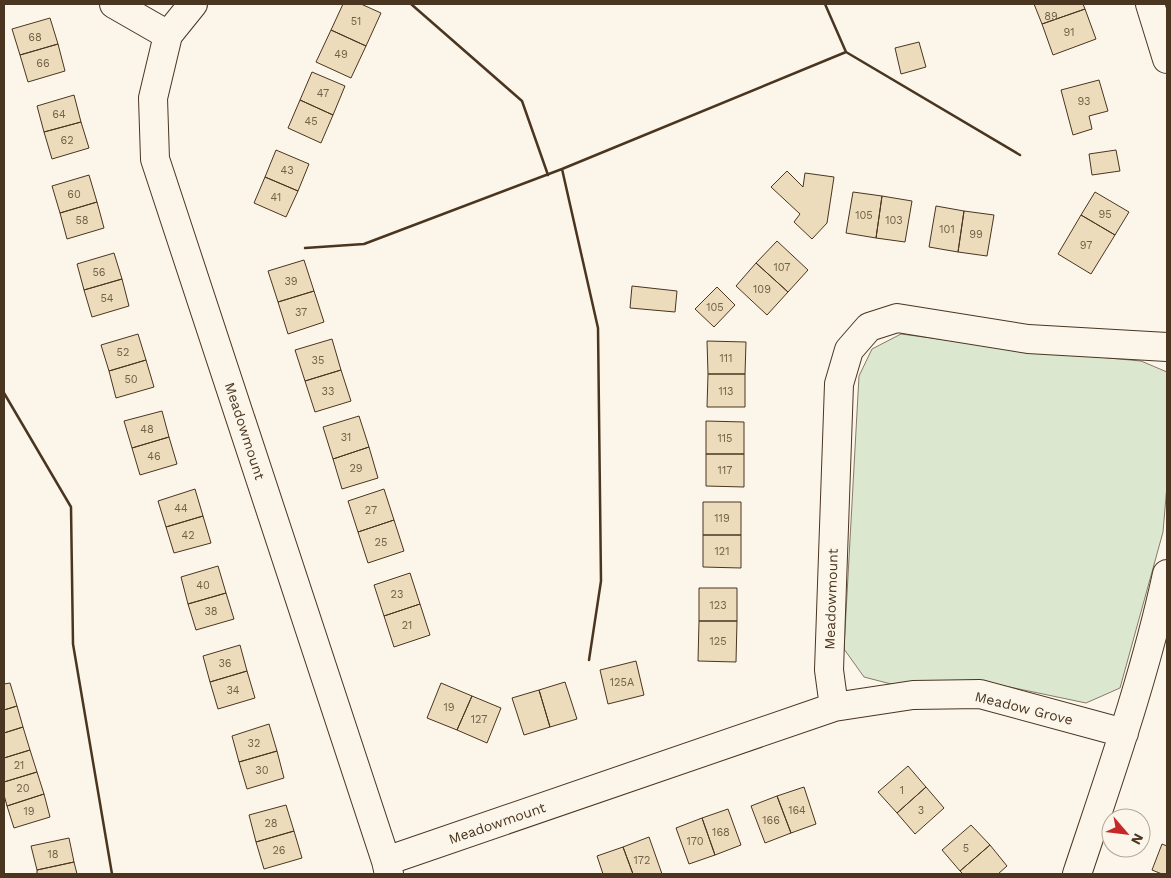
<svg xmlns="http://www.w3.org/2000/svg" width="1171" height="878" viewBox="0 0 1171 878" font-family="'Work Sans',sans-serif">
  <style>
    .green { fill: #dce7d0; stroke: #887966 }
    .building { fill: #ecdcbc; stroke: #4a3520 }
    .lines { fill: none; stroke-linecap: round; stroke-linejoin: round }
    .minor-casing { stroke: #4a3520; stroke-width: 30 }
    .minor { stroke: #fbf6e9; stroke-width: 28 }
    .wall { stroke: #4a3520; stroke-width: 2.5 }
    .labels { text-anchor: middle; stroke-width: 4; stroke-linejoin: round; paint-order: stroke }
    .number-label { font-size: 11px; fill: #725f47 }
    .street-label { font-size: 14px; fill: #4a3520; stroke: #fbf6e9 }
  </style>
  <rect width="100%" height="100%" fill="#fbf6e9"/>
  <path class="green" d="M901,334L1022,350L1141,361L1167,372V485L1163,532L1120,688L1086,703L976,680L891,684L864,677L844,649L859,376L872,349Z"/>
  <path class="building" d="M343,4H361L381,13L366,46L331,30Z
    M1034,4H1083L1085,9L1042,24Z
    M1085,9L1096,39L1053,55L1042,24Z
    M50,18L58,44L20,55L12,29Z
    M331,30L366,46L351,78L316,62Z
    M919,42L926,67L901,74L895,48Z
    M58,44L65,71L28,82L20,55Z
    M312,72L345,86L333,115L300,100Z
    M1099,80L1108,111L1089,116L1092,129L1073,135L1061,90Z
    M74,95L81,122L44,132L37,106Z
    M300,100L333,115L321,143L288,128Z
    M81,122L89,148L52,159L44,132Z
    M276,150L309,164L298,191L265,177Z
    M1116,150L1120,171L1092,175L1089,154Z
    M787,171L803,187L805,173L834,177L827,223L812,239L794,222L800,214L771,187Z
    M89,175L97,202L60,213L52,186Z
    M265,177L298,191L286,217L254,203Z
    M853,192L882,196L876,238L846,233Z
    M1095,192L1129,212L1115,235L1081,215Z
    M882,196L912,201L905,242L876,238Z
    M97,202L104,228L67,239L60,213Z
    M936,206L964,211L958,252L929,247Z
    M964,211L994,215L987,256L958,252Z
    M1081,215L1115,235L1091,274L1058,254Z
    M777,241L808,270L788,292L756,263Z
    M114,253L122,279L84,290L77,264Z
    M304,260L314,291L278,302L268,271Z
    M756,263L788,292L767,315L736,286Z
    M122,279L129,306L92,317L84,290Z
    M632,286L677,291L675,312L630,308Z
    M717,287L735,305L714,327L695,309Z
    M314,291L324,322L288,334L278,302Z
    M138,334L146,360L109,371L101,345Z
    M332,339L341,370L305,381L295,350Z
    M707,341L746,342L745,374H708Z
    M146,360L154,387L116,398L109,371Z
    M341,370L351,401L315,412L305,381Z
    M708,374H745V407H707Z
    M162,411L169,437L132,448L124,421Z
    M359,416L369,447L333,459L323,427Z
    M706,421L744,422V454H706Z
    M169,437L177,464L140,475L132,448Z
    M369,447L378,478L342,489L333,459Z
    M706,454H744V487L706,486Z
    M195,489L203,516L166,527L158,501Z
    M384,489L394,520L358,532L348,501Z
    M703,502H741V535H703Z
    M203,516L211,543L174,553L166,527Z
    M394,520L404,551L368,563L358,532Z
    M703,535H741V568L703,567Z
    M218,566L226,593L188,604L181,577Z
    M410,573L420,604L384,616L374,585Z
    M699,588H737V621H699Z
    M226,593L234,619L196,630L188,604Z
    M420,604L430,635L394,647L384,616Z
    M699,621H737L736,662L698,661Z
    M240,645L247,671L210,682L203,656Z
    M636,661L644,695L608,704L600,670Z
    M247,671L255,698L218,709L210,682Z
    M565,682L577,719L550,727L539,690Z
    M10,683L17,706L4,710V684Z
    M441,683L472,696L457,730L427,718Z
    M539,690L550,727L524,735L512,698Z
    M472,696L501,708L487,743L457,730Z
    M17,706L23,727L4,733V710Z
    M269,724L277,751L239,762L232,736Z
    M23,727L30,750L4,758V733Z
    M30,750L37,772L4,782V758Z
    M277,751L284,778L247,789L239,762Z
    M908,766L926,787L897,813L878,792Z
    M37,772L44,794L7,806L4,795V782Z
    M804,787L816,824L791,833L777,796Z
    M926,787L944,808L915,834L897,813Z
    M44,794L50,817L14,828L7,806Z
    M777,796L791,833L765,843L751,806Z
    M286,805L294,831L256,842L249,815Z
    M728,809L741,845L715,855L702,818Z
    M702,818L715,855L689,864L676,828Z
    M971,825L990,845L960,871L942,850Z
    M294,831L302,858L264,869L256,842Z
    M649,837L662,874H633L623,847Z
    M69,838L74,862L37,870L31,846Z
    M1162,844L1167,846V874H1162L1152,870Z
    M990,845L1007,866L998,874H963L960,871Z
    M623,847L633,874H603L597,856Z
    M74,862L77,874H37V870Z"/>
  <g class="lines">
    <defs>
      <path id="minor" d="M114,4L168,35
        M193,4L168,35L153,98L155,159L386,861L389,874
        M1150,4L1167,59
        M834,707L829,670L839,384L849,350L869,327L897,318L1028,339L1167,347
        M386,861L834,707L913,695L980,694L1124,733
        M1077,874C1110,775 1145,676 1167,574"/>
    </defs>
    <use href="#minor" class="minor-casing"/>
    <use href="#minor" class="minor"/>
    <path class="wall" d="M411,4L522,101L548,175
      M825,4L846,52
      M305,248L364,244L562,169
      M4,393L71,507L73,644L112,874
      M589,660L601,581L598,328L562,169L846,52L1020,155"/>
  </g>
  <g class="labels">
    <g class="number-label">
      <text x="1051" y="20">89</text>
      <text x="356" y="25">51</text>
      <text x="1069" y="36">91</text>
      <text x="35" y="41">68</text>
      <text x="341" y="58">49</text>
      <text x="43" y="67">66</text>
      <text x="323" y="97">47</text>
      <text x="1084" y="105">93</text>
      <text x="59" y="118">64</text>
      <text x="311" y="125">45</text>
      <text x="67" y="144">62</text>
      <text x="287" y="174">43</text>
      <text x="74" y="198">60</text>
      <text x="276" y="201">41</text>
      <text x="1105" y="218">95</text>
      <text x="864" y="219">105</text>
      <text x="82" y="224">58</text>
      <text x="894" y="224">103</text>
      <text x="947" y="233">101</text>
      <text x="976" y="238">99</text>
      <text x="1086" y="249">97</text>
      <text x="782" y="271">107</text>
      <text x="99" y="276">56</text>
      <text x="291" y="285">39</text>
      <text x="762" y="293">109</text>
      <text x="107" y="302">54</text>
      <text x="715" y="311">105</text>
      <text x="301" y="316">37</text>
      <text x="123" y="356">52</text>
      <text x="726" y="362">111</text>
      <text x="318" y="364">35</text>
      <text x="131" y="383">50</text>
      <text x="328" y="395">33</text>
      <text x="726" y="395">113</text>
      <text x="147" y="433">48</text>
      <text x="346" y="441">31</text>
      <text x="725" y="442">115</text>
      <text x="154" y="460">46</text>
      <text x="356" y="472">29</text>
      <text x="725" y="474">117</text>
      <text x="181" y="512">44</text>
      <text x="371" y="514">27</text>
      <text x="722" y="522">119</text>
      <text x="188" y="539">42</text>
      <text x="381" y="546">25</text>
      <text x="722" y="555">121</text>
      <text x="203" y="589">40</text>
      <text x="397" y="598">23</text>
      <text x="718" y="609">123</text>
      <text x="211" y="615">38</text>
      <text x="407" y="629">21</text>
      <text x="718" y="645">125</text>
      <text x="225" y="667">36</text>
      <text x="622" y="686">125A</text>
      <text x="233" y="694">34</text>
      <text x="449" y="711">19</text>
      <text x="479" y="723">127</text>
      <text x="254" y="747">32</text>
      <text x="19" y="769">21</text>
      <text x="262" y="774">30</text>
      <text x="23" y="792">20</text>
      <text x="902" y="794">1</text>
      <text x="797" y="814">164</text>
      <text x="921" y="814">3</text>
      <text x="29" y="815">19</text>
      <text x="771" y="824">166</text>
      <text x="271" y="827">28</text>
      <text x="721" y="836">168</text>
      <text x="695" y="845">170</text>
      <text x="966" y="852">5</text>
      <text x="279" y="854">26</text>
      <text x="53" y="858">18</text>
      <text x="642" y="864">172</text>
    </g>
    <g class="street-label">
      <text transform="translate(245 431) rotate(72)" y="5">Meadowmount</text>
      <text transform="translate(831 599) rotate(-88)" y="5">Meadowmount</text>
      <text transform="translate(1024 708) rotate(14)" y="5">Meadow Grove</text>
      <text transform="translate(497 823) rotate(-19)" y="5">Meadowmount</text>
    </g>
  </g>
  <rect width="1171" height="878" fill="none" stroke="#4a3520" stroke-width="10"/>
  <g transform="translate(1126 833) rotate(118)"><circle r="24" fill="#fbf6e9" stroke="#b4a999"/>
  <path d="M0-4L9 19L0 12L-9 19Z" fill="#c62828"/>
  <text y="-8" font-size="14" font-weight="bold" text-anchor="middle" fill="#4a3520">N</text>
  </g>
</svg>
